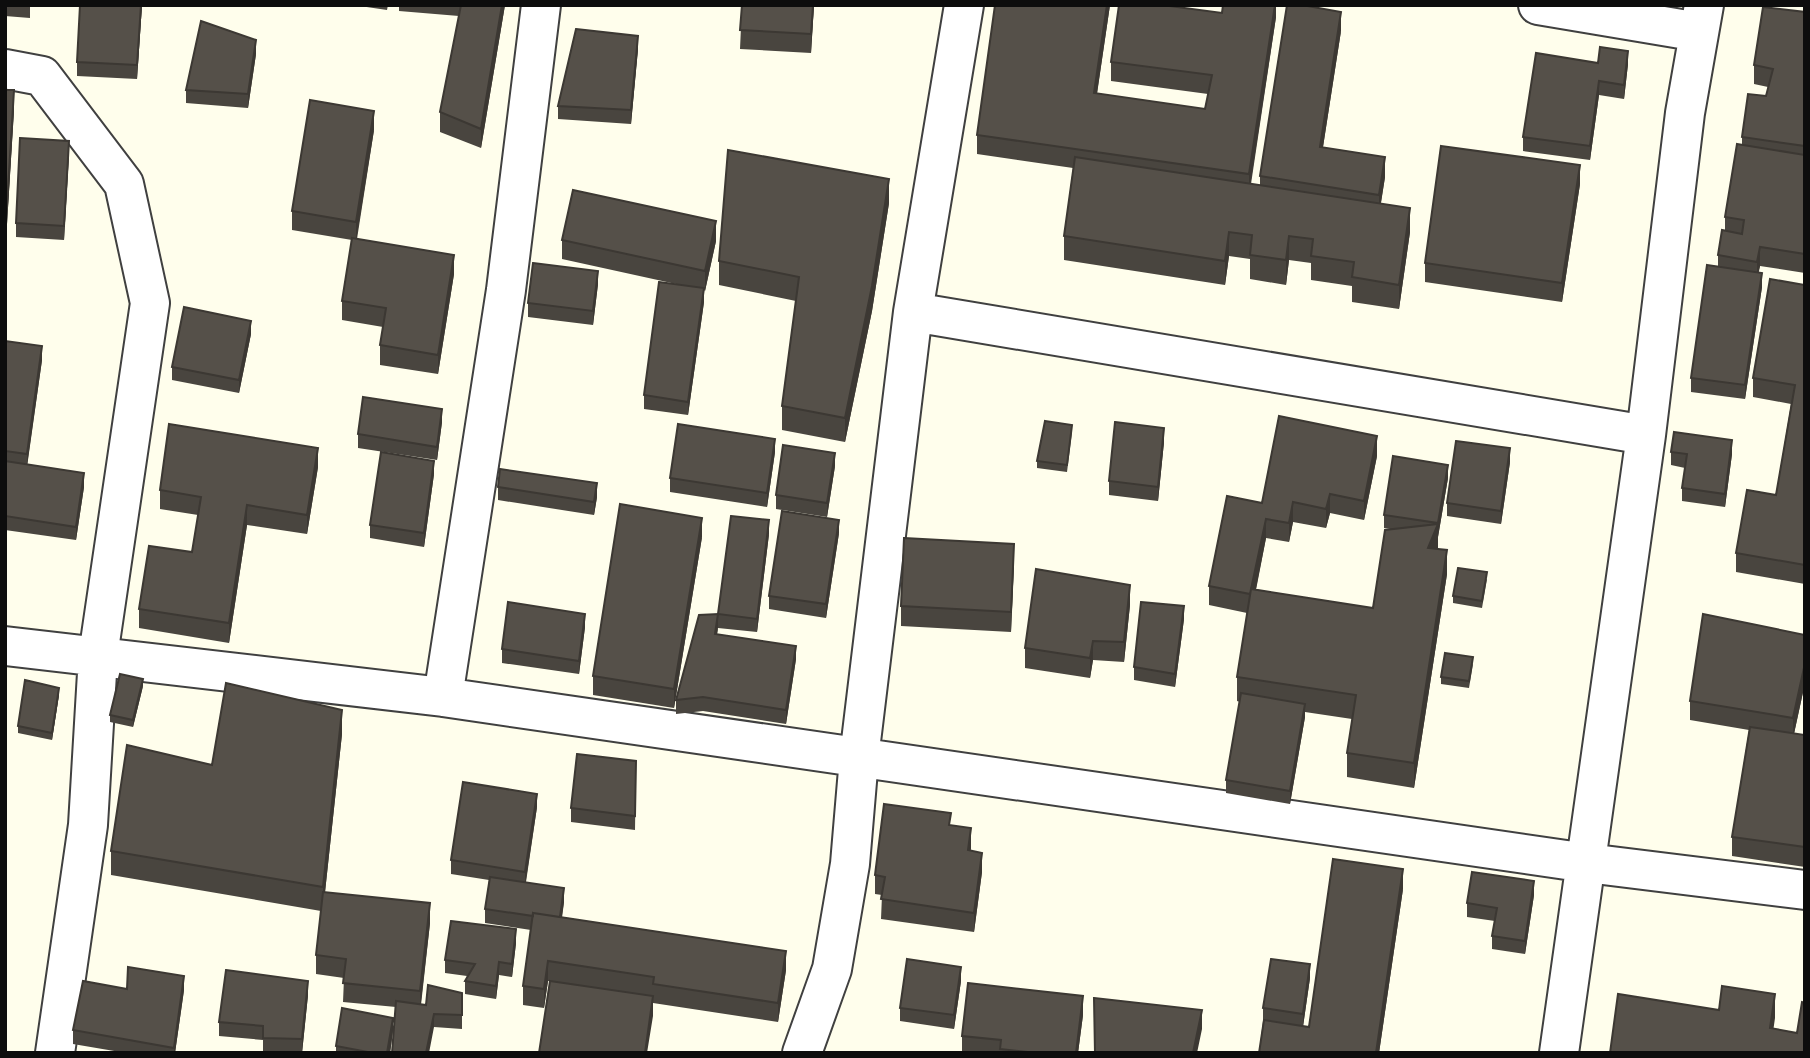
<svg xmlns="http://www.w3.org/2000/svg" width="1810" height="1058" viewBox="0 0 1810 1058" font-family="'Crimson Pro',serif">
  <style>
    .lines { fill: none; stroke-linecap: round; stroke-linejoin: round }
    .minor-casing { stroke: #404040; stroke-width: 42 }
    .minor { stroke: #fff; stroke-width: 38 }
    .wall { fill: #49453f }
    .shaded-wall { fill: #3c3833 }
    .building { fill: #555049; stroke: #3c3833; stroke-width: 2 }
  </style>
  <rect width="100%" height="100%" fill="#fffeec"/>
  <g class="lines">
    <defs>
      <path id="minor" d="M1538,5L1699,32
        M5,69L42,76L124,184L150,303L98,656L88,825L55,1053
        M913,312L1646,435
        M5,646L443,697L1587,863L1805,890
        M443,697L506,290L541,5
        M802,1053L832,969L850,864L859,758L913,312L964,5
        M1559,1053L1646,435L1685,113L1704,5"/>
    </defs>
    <use href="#minor" class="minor-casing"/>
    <use href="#minor" class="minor"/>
  </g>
  <path class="wall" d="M5,5H30V18L5,16Z
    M142,5L137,79L77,76V62Z
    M353,5H388L387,10Z
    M399,5H505L481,148L440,132V112L459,16L399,11Z
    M742,5H814L811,53L740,49Z
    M1110,5L1097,94L1205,109L1208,94L1111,81V62L1222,13L1276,5V17L1251,184L1260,185V176L1341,31L1323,147L1385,177L1381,203L1410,232L1399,309L1352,302V286L1311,280V263L1289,260L1286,285L1250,279V259L1229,256L1225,285L1064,260V236L1073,168L977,154V135Z
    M1805,12V273L1760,266L1758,273L1762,287L1745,399L1691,392V378L1718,267V255L1725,231V217L1742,145V137L1766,96L1768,87L1754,84V65Z
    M638,49L631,124L558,119V106Z
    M256,54L248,108L186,103V90Z
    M1598,63L1628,64L1624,99L1599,95L1590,160L1523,151V137Z
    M5,90L14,110L7,224H5Z
    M374,130L357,239L454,274L438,374L380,365V345L383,327L342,320V301L352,240L292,230V211Z
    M69,154L64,240L16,237V223Z
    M1580,184L1562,302L1425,282V263Z
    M889,203L872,311L845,442L782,430V406L796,301L719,285V261Z
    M562,240L716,241L705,291L704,290V302L688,415L644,409V395L676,284L562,259Z
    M598,284L593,325L528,317V303Z
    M1805,285V584L1736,572V553L1776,495L1791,404L1753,397V378Z
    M251,334L239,393L172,380V367Z
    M5,341L42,360L27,465L84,487L76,540L5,530Z
    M442,422L437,460L358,448V434Z
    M1072,432L1067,472L1037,468V461Z
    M1164,442L1158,501L1109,495V481Z
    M775,452L767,507L670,492V478Z
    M1671,452L1732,454L1725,507L1682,501V488L1685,468L1671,465Z
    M1377,456L1364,520L1330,513L1326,528L1293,522L1289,542L1266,538L1256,590L1373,608L1390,529L1384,528V515L1448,478L1438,537V549L1447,574L1414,788L1347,777V753L1352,719L1305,712V717L1290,804L1226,793V780L1240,702L1237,701V677L1247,613L1209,605V586L1262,503Z
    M1510,462L1501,524L1447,516V503Z
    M835,466L827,517L776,509V495Z
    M318,467L307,534L247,525L229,643L139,628V609L192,552L198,515L160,509V490Z
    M434,474L424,547L370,538V525Z
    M498,487L597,497L594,515L498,500Z
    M839,533L826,618L769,609V596Z
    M769,534L757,632L718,628V614Z
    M702,537L674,708L593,695V676Z
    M1014,563L1011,632L901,626V606Z
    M1487,579L1482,608L1453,603V596Z
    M1130,605L1124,662L1093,660L1090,678L1025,668V648Z
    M1184,619L1175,687L1134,680V667Z
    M585,627L579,674L502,663V649Z
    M718,628L717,634L796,659L786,724L703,711L676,714V700Z
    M1805,635V683L1794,734L1805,735V867L1732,856V837L1749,730L1690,720V701Z
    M1473,664L1469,688L1441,684V677Z
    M143,686L133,727L110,722V715Z
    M59,695L52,740L18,733V726Z
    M342,734L325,892L430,923L421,1005H426L462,993V1029L434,1027L396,1007L343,1002L344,978L316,974V955L321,911L111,875V851L212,765Z
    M636,761L635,830L571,822V808Z
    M537,807L526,882L564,902L562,918L786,970L778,1022L653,1003V997V1016L591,987L548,981L544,1008L523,1005V986L531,930L485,923V909L489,880L451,874V860Z
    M951,826L971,848L970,851L982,872L974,932L881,919L882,895L875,894V875Z
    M1403,889L1379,1053H1259L1263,1021V1008L1310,978L1303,1026L1309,1027Z
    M1534,895L1525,954L1492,949V936L1495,921L1467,917V903Z
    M516,943L512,977L499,975L496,999L465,994V981L467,976L445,973V960Z
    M961,981L954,1029L900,1021V1008Z
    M127,989L184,990L175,1053H126L73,1044V1030Z
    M308,995L302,1053L263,1051V1040L219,1036V1022Z
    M1083,1015L1078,1053H962V1036Z
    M393,1031L390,1053H336V1046Z"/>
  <path class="shaded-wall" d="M141,5H142L137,79V65Z
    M502,5H505L481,148V129Z
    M813,5H814L811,53V34Z
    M1107,5H1110L1094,113V93Z
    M1275,5H1276V17L1249,193V174Z
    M1341,12V31L1320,166V147Z
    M638,36V49L631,124V110Z
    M256,40V54L248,108V94Z
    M1628,51V64L1624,99V85Z
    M1599,81V95L1590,160V146Z
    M14,90V110L7,224V205Z
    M374,111V130L356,241V222Z
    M69,141V154L64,240V226Z
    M1385,157V177L1379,214V195Z
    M1580,165V184L1562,302V283Z
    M889,179V203L872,311L845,442V418Z
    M1410,208V232L1399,309V285Z
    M716,221V241L705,291V271Z
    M1229,232V256L1225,285V261Z
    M1289,236V260L1286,285V260Z
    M1760,247V266L1757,281V262Z
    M454,255V274L438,374V355Z
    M598,271V284L593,325V311Z
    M1762,273V287L1745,399V385Z
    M704,288V302L688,415V402Z
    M251,321V334L239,393V380Z
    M42,346V360L27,467V454Z
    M442,409V422L437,460V447Z
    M1164,428V442L1158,501V487Z
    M1377,436V456L1364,520V501Z
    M775,439V452L767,507V493Z
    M1732,440V454L1725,507V494Z
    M318,448V467L307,534V515Z
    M1510,448V462L1501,524V511Z
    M835,453V466L827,517V503Z
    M434,461V474L424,547V533Z
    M1448,465V478L1438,537V523Z
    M84,473V487L76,540V527Z
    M597,483V497L594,515V502Z
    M1330,494V513L1326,528V509Z
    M1293,502V522L1289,542V523Z
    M247,505V525L229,643V623Z
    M702,518V537L674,708V689Z
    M1266,519V538L1251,613V594Z
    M769,520V534L757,632V619Z
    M839,520V533L826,618V604Z
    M1438,524V548L1428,572V548Z
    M1014,544V563L1011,632V612Z
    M1447,550V574L1414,788V763Z
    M1130,585V605L1124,662V642Z
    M1184,606V619L1175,687V674Z
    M585,614V627L579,674V661Z
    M718,614V628L715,647V634Z
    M1093,641V660L1090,678V658Z
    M796,646V659L786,724V710Z
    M1805,663V683L1793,738V718Z
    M143,679V686L133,727V720Z
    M59,688V695L52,740V733Z
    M1305,704V717L1290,804V791Z
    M342,710V734L323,911V887Z
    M537,794V807L525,886V872Z
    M971,828V848L968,870V850Z
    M982,853V872L974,932V913Z
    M1403,869V889L1379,1053H1376Z
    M1534,881V895L1525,954V941Z
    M564,888V902L559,934V920Z
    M430,903V923L420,1010V991Z
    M516,929V943L512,977V964Z
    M786,951V970L778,1022V1003Z
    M548,961V981L544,1008V989Z
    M499,962V975L496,999V986Z
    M1310,964V978L1303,1027V1014Z
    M961,967V981L954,1029V1015Z
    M184,976V990L175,1053H174Z
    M308,981V995L302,1053V1039Z
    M1775,994V1018L1770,1053V1028Z
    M653,996V1016L647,1053H645Z
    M1083,996V1015L1078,1053H1076Z
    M1202,1010V1029L1197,1053H1193Z
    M434,1014V1027L429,1053H426Z
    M393,1018V1031L390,1053H387Z"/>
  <path class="building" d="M80,5H141L137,65L77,62Z
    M461,5H502L481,129L440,112Z
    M742,5H813L811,34L740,30Z
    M995,5H1107L1094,93L1205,109L1212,75L1111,62L1119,5H1162L1222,13L1223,5H1275L1249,174L977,135Z
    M1287,5H1302L1341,12L1320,147L1385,157L1379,195L1260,176Z
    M1763,7L1805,12V146L1742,137L1748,94L1766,96L1773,69L1754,65Z
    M201,21L256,40L248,94L186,90Z
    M576,29L638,36L631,110L558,106Z
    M1600,47L1628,51L1624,85L1599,81L1590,146L1523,137L1536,53L1598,63Z
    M5,90H14L7,205H5Z
    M310,100L374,111L356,222L292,211Z
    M20,138L69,141L64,226L16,223Z
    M1737,144L1805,155V254L1760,247L1757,262L1718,255L1722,230L1742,234L1744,220L1725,217Z
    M1441,146L1580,165L1562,283L1425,263Z
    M728,150L889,179L872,286L845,418L782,406L799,277L719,261Z
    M1075,157L1410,208L1399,285L1352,277L1354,262L1311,256L1313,239L1289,236L1286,260L1250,255L1252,235L1229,232L1225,261L1064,236Z
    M573,190L716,221L705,271L562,240Z
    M352,238L454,255L438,355L380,345L386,308L342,301Z
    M533,263L598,271L593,311L528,303Z
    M1707,265L1762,273L1745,385L1691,378Z
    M1770,279L1805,285V565L1736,553L1747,490L1776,495L1795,385L1753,378Z
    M659,282L704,288L688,402L644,395Z
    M184,307L251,321L239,380L172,367Z
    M5,341L42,346L27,454L5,451Z
    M363,397L442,409L437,447L358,434Z
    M1279,416L1377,436L1364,501L1330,494L1326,509L1293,502L1289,523L1266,519L1250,594L1209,586L1227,496L1262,503Z
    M1045,421L1072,425L1067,465L1037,461Z
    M1115,422L1164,428L1158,487L1109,481Z
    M169,424L318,448L307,515L247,505L229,623L139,609L149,546L192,552L201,497L160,490Z
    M678,424L775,439L767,493L670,478Z
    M1674,432L1732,440L1725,494L1682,488L1687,454L1671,452Z
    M1456,441L1510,448L1501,511L1447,503Z
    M783,445L835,453L827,503L776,495Z
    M381,452L434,461L424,533L370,525Z
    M1393,456L1448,465L1438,523L1384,515Z
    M5,461L84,473L76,527L5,516Z
    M500,469L597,483L594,502L498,487Z
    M620,504L702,518L674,689L593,676Z
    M782,511L839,520L826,604L769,596Z
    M731,516L769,520L757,619L718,614Z
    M1438,524L1428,548L1447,550L1414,763L1347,753L1356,695L1237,677L1251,589L1373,608L1385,530Z
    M904,538L1014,544L1011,612L901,606Z
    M1458,568L1487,572L1482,601L1453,596Z
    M1036,569L1130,585L1124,642L1093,641L1090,658L1025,648Z
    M508,602L585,614L579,661L502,649Z
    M1141,602L1184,606L1175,674L1134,667Z
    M718,614L715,634L796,646L786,710L703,697L676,700L699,615Z
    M1703,614L1805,635V663L1793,718L1690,701Z
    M1445,653L1473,657L1469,681L1441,677Z
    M120,674L143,679L133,720L110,715Z
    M25,680L59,688L52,733L18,726Z
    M226,683L342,710L323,887L111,851L127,745L212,765Z
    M1241,693L1305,704L1290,791L1226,780Z
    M1750,727L1805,735V847L1732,837Z
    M577,754L636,761L635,816L571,808Z
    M463,782L537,794L525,872L451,860Z
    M884,804L951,813L949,825L971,828L968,850L982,853L974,913L881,899L885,877L875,875Z
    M1333,859L1403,869L1376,1053H1259L1264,1020L1309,1027Z
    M1472,872L1534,881L1525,941L1492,936L1497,908L1467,903Z
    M490,877L564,888L560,917L533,913V916L485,909Z
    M323,892L430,903L420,991L343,983L346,959L316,955Z
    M533,913L786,951L778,1003L653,984L654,977L548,961L544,989L523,986Z
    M451,921L516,929L512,964L499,962L496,986L465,981L475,964L445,960Z
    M907,959L961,967L954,1015L900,1008Z
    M1271,959L1310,964L1303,1014L1263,1008Z
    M128,967L184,976L174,1048L73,1030L83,981L127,989Z
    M226,970L308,981L302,1039L263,1038V1026L219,1022Z
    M550,981L653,996L645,1053H539Z
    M968,983L1083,996L1076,1053H1037L1000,1049L1001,1040L962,1036Z
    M428,985L462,993V1015L434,1014L426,1053H392L396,1001L426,1005Z
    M1722,986L1775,994L1770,1028L1797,1033L1802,1002L1805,1003V1053H1610L1618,994L1719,1010Z
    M1094,998L1202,1010L1193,1053H1095Z
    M342,1008L393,1018L387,1053H373L336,1046Z"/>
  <rect width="1810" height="1058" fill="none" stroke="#0d0d0d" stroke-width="14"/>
</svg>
